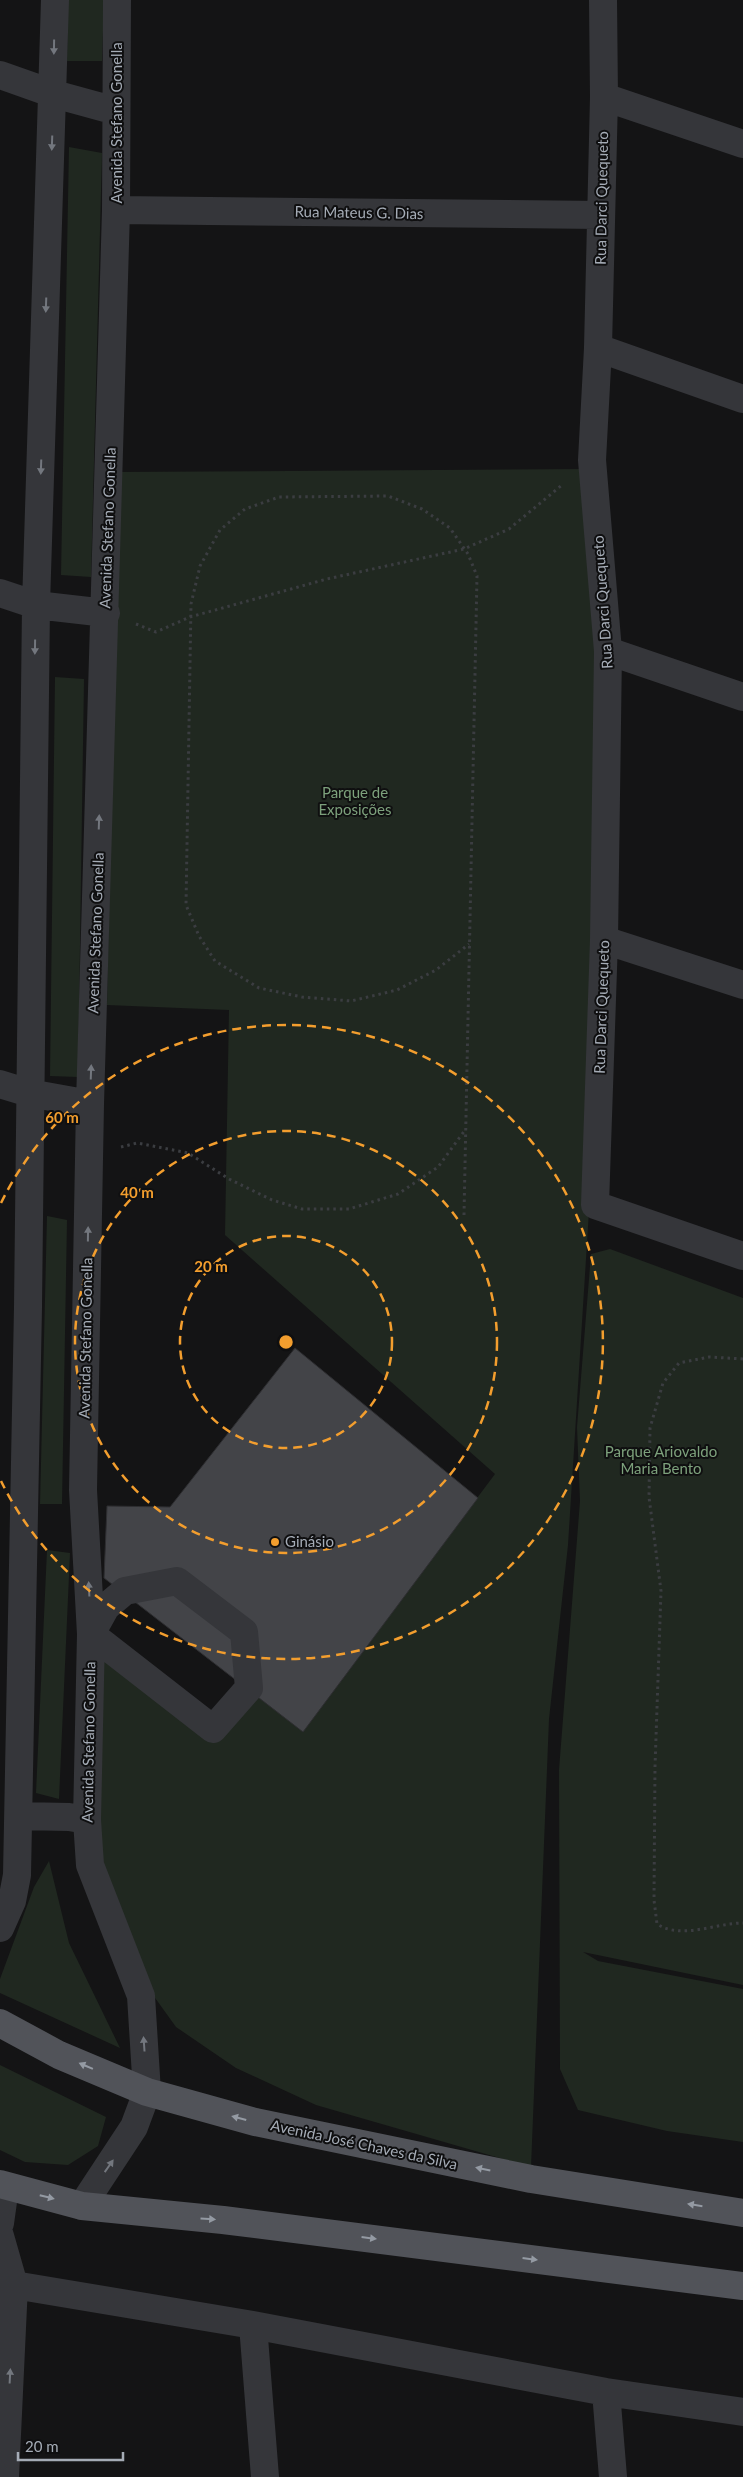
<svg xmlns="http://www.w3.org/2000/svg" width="743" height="2477" viewBox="0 0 743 2477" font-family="Lato,sans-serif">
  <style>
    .green { fill: #202820 }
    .building { fill: #434448; stroke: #2e2e31 }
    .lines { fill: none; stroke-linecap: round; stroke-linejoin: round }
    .path { stroke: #3b3d41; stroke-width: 3; stroke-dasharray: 2.5 4; stroke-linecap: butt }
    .minor { stroke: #35363a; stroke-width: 28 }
    .major { stroke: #515359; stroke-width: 28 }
    .oneway { fill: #73777e }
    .oneway2 { fill: #949aa3 }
    .ring { fill: none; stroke: #f39e2e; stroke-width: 2.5; stroke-dasharray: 9 6 }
    .poi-dot { fill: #f39e2e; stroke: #0f0f10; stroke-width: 2 }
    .labels { text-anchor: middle; stroke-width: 4; stroke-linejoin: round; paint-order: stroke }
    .street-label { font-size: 15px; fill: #a5acb6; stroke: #0f0f10 }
    .park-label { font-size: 15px; fill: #7da17c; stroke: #0f0f10 }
    .poi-label { font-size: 15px; fill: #a5acb6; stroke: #0f0f10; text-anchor: start }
    .centre { fill: #f39e2e; stroke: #0f0f10; stroke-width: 2.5 }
    .ring-label { font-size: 15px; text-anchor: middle; font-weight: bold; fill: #f39e2e; stroke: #0f0f10; stroke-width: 4; stroke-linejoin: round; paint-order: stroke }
  </style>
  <rect width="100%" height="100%" fill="#141415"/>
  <path class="green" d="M68,0H104L102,61H67Z
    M69,147L102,153L91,577L61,575Z
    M592,469L601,1020L568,1545L549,1719L531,2167L316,2105L236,2068L176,2027L135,1970L93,1872L98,1640L213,1729L249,1688L303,1731L495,1474L225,1235L229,1010L107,1005L118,472Z
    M55,677L84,679L78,1077L50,1076Z
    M47,1216L67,1220L62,1504H40Z
    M610,1249L743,1298V1985L583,1952L598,1961L743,1989V2142L667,2131L578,2110L560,2069L559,1770L580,1501L577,1427L591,1254Z
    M47,1550L70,1553L59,1799L36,1793Z
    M49,1861L69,1943L120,2048L0,1993V1979L34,1887Z
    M0,2065L106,2117L98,2146L68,2165L25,2162L0,2150Z"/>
  <path class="building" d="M295,1348L478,1498L303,1732L104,1578L107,1506L170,1507Z"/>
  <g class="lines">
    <path class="path" d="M136,624L156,632L190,617L327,579L464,549L509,529L562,485
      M121,1147L137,1143L188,1153L229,1179L272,1200L302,1209H349L398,1194L438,1167L465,1130
      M464,1215L477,576L468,554L450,528L422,509L388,496L279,497L245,509L220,530L200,566L191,604L186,905L199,936L215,961L259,988L302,997L351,1001L397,990L436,970L469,944
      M743,1359L709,1357L679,1363L663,1383L650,1428L649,1497L661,1591L655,1767L654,1900L657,1924C681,1940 716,1923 743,1923"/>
    <path class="minor" d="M603,0L604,97L598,348L592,460L608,651L604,940L595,1205L743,1256
      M0,75L54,94L116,111
      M604,97L743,144
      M116,210L601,215
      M598,348L743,399
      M0,593L36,605L106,613
      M608,651L743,697
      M604,940L743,985
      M0,1084L29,1093L90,1104
      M177,1581L244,1632L249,1688L213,1729L91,1634L106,1607L125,1591Z
      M19,1816L69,1817L87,1820
      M0,1928L12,1901L17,1875L28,1307L36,605L55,0
      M82,2206L134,2127L147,2092L141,1996L90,1865L87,1820L91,1634L83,1490L90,1104L116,210L117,0
      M0,2223L5,2187
      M0,2236L14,2285L5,2477
      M0,2290L14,2285L253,2325L606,2392L743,2412
      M253,2325L265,2477
      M606,2392L613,2477"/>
    <path class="major" d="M0,2023L59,2055L147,2092L255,2122L531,2179L743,2213
      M0,2184L82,2206L223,2220L743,2286"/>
  </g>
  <defs><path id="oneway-solid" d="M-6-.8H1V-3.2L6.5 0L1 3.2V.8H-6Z" transform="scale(1.25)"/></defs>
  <g class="oneway">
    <use href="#oneway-solid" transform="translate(54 47) rotate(91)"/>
    <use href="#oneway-solid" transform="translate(52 143) rotate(92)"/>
    <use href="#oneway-solid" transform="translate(46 305) rotate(92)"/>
    <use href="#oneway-solid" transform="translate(41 467) rotate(92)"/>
    <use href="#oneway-solid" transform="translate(35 647) rotate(91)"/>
    <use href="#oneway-solid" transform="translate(99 822) rotate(-88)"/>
    <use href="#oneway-solid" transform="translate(91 1072) rotate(-88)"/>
    <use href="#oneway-solid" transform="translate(88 1234) rotate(-89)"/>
    <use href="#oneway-solid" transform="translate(89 1589) rotate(-93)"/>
    <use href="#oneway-solid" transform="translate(144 2044) rotate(-94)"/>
    <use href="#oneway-solid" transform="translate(109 2166) rotate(-55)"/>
    <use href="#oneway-solid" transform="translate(10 2376) rotate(-87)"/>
  </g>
  <g class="oneway2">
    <use href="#oneway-solid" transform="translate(86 2066) rotate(-157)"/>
    <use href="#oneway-solid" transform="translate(239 2118) rotate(-165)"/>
    <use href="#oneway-solid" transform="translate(483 2169) rotate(-168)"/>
    <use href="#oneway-solid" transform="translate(47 2197) rotate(14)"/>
    <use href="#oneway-solid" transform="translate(695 2205) rotate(-171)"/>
    <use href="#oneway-solid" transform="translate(208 2219) rotate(4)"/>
    <use href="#oneway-solid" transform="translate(369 2238) rotate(7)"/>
    <use href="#oneway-solid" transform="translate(530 2259) rotate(7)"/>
  </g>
  <g class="ring">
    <circle cx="286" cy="1342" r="106"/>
    <circle cx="286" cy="1342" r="211"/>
    <path d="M1 1203A317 317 0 1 1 1 1481"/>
  </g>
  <circle class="poi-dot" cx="275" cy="1542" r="5"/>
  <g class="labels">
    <g class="street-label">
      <text transform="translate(117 123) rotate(-90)" y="5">Avenida Stefano Gonella</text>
      <text transform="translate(602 198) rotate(-89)" y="5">Rua Darci Quequeto</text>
      <text transform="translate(359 213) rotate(1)" y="5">Rua Mateus G. Dias</text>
      <text transform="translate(108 528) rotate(-88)" y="5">Avenida Stefano Gonella</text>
      <text transform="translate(603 602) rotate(-94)" y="5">Rua Darci Quequeto</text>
      <text transform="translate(96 933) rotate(-88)" y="5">Avenida Stefano Gonella</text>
      <text transform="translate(602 1007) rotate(-88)" y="5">Rua Darci Quequeto</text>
      <text transform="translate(86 1338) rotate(-89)" y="5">Avenida Stefano Gonella</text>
      <text transform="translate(89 1742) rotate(-89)" y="5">Avenida Stefano Gonella</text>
      <text transform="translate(364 2145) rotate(12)" y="5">Avenida José Chaves da Silva</text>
    </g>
    <g class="park-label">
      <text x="355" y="798">Parque de<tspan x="355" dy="17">Exposições</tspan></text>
      <text x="661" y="1457">Parque Ariovaldo<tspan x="661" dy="17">Maria Bento</tspan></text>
    </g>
    <g class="poi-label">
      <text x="285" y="1547">Ginásio</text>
    </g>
  </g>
  <circle cx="286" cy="1342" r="8" class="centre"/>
  <g class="ring-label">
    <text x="62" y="1123">60 m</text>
    <text x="137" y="1198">40 m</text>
    <text x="211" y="1272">20 m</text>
  </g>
  <path d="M18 2452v8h105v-8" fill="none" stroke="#a5acb6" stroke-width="2.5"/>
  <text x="25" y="2452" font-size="15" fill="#a5acb6" stroke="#0f0f10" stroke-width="4" paint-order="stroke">20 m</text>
</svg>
